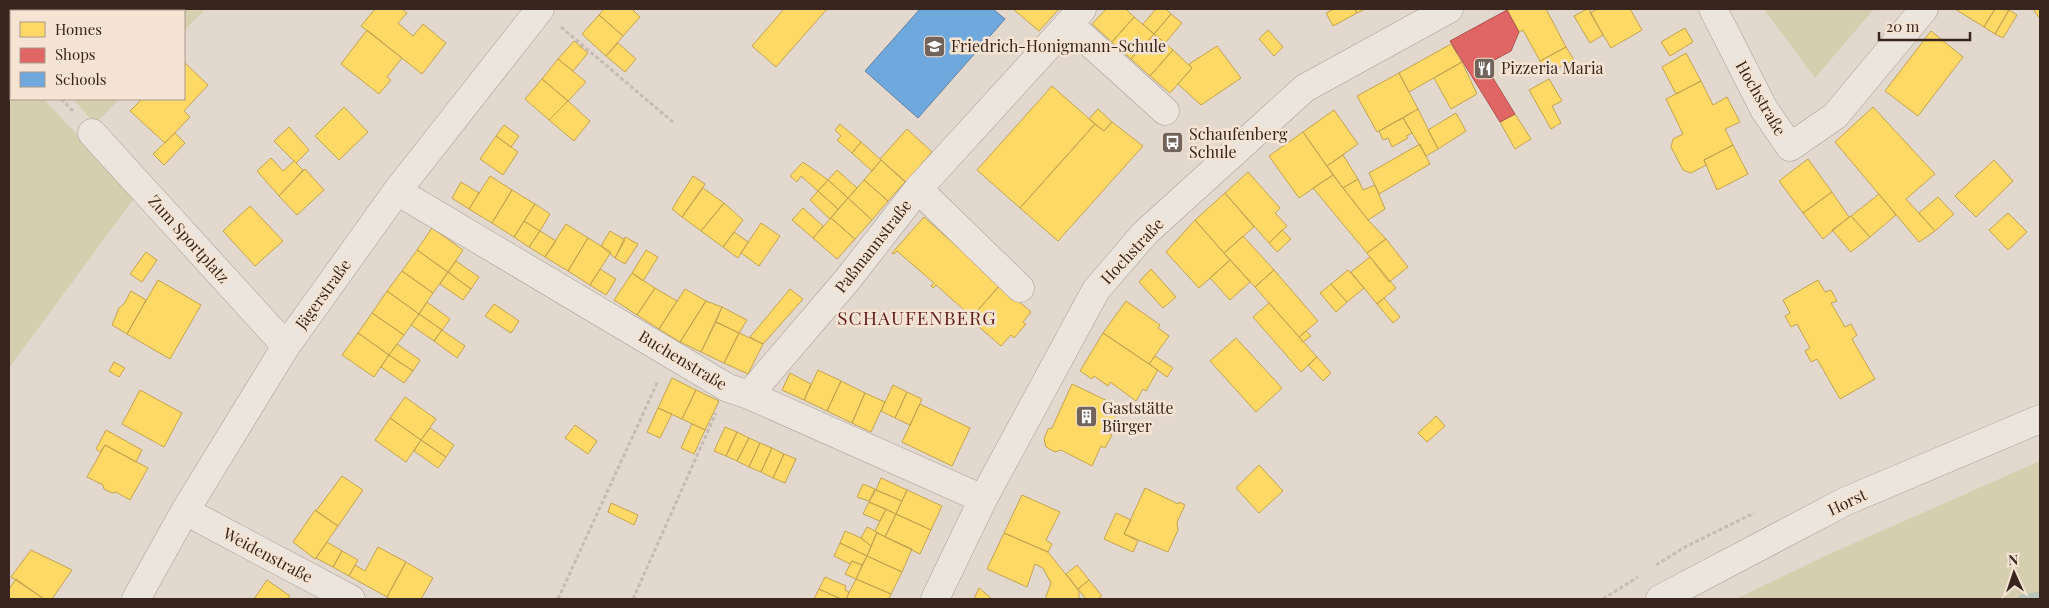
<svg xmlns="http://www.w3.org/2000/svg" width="2049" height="608" viewBox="0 0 2049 608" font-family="'Playfair Display',serif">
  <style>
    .green { fill: #d6cfaf }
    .homes { fill: #ffd966; stroke: #c3a350 }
    .shops { fill: #e06666; stroke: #ad5250 }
    .schools { fill: #6fa8dc; stroke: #5e81a3 }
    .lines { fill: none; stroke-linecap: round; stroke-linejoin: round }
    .stream { stroke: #b8c7bb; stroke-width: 9 }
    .minor-casing { stroke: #a89e96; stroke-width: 29 }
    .path { stroke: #c4bcb5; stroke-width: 3; stroke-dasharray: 4 2.5; stroke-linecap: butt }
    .minor { stroke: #ece5de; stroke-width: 28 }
    .labels { text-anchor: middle; stroke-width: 5; stroke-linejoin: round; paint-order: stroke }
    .poi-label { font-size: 16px; fill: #37251e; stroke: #f5e4d3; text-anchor: start }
    .street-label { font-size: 16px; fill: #37251e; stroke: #f5e4d3 }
    .quarter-label { font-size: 19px; letter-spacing: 1px; fill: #631f1e; stroke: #f5e4d3 }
  </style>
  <rect width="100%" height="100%" fill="#e3d8cd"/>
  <path class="green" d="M9,9H205L184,31V11H11V30L9,28Z
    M1764,9H1874L1815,78Z
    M9,62L11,64V99H44L135,197L9,368Z
    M73,99H119L95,124Z
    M2040,461V599H1736L1827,555Z"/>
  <path class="homes" d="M375,9H402L407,13L398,23L413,36L423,24L446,43L422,74L361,26Z
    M604,9H632L640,17L623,36L599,15Z
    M784,9H827L776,67L752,46Z
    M1013,9H1059L1039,31Z
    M1106,9H1126L1134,17L1112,42L1092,24Z
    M1156,9H1166L1171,14L1154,34L1143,24Z
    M1334,9H1355L1357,13L1333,26L1326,13Z
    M1355,9H1365L1357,13Z
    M1511,9H1546L1566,47L1540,61L1523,30L1519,32L1507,10Z
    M1587,9H1589L1603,35L1590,43L1574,16Z
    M1597,9H1630L1642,30L1611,48L1590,13Z
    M1955,9H1995L1984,27Z
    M1995,9L2009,10L1995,34L1984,27Z
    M2033,9H2040V19Z
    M2009,10L2017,15L2003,38L1995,34Z
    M1171,14L1182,23L1165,43L1154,34Z
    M599,15L623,36L606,56L582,34Z
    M1134,17L1154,34L1131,59L1112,42Z
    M1685,28L1693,42L1670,56L1661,42Z
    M367,30L402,58L387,77L391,80L379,94L341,64Z
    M1268,30L1283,47L1274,56L1259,39Z
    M1931,31L1963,57L1918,116L1885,91Z
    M1154,34L1173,50L1150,76L1131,59Z
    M574,41L588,53L573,71L558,59Z
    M618,43L636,59L625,72L606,56Z
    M1451,44L1462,62L1409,92L1399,73Z
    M1217,46L1241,78L1201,105L1178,84L1192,68L1189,64Z
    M1566,47L1574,60L1546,74L1540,61Z
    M1173,50L1192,68L1170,93L1150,76Z
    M1686,53L1701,81L1676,94L1662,67Z
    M558,59L586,82L568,101L542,79Z
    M184,62L208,85L184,111L190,117L165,143L130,111L142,99H184Z
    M1462,62L1477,94L1451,109L1434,78Z
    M1399,73L1418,109L1377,132L1357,96Z
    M542,79L568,101L549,120L525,99Z
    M1549,79L1562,101L1552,106L1561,123L1551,129L1529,90Z
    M1701,81L1713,105L1727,97L1740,122L1725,129L1733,145L1704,160L1706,165L1691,173L1683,170L1671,147L1673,139L1683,134L1666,99Z
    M1052,86L1095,124L1020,208L977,170Z
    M568,101L590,121L574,141L549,120Z
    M344,107L368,132L339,160L315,136Z
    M1873,107L1935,174L1906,199L1935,231L1919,242L1835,142Z
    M1098,109L1112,122L1104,131L1089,119Z
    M1418,109L1438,149L1426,156L1403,118Z
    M1334,110L1358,144L1327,166L1303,132Z
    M1456,113L1466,131L1438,149L1428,130Z
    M1515,114L1531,139L1515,149L1500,122Z
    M1403,118L1412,133L1406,136L1408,138L1392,147L1388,138L1383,140L1379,131Z
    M1112,122L1143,146L1058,241L1020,208L1095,124L1104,131Z
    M840,124L861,142L852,153L837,140L841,136L835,130Z
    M504,125L519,136L511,147L496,136Z
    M289,127L309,150L296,163L274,141Z
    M907,129L932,152L906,182L880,159Z
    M1303,132L1333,175L1299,198L1269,156Z
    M175,133L185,143L164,165L153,154Z
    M496,136L518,152L503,175L480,159Z
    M861,142L881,160L872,171L852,153Z
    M1420,144L1430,164L1379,194L1369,173Z
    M1733,145L1748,174L1717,190L1704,160Z
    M1343,155L1358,179L1343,188L1327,166Z
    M271,158L283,171L294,161L303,170L279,196L257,171Z
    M1808,159L1832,192L1803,213L1779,181Z
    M881,160L905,182L888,201L864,180Z
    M1994,160L2013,181L1976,217L1955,196Z
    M803,162L828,180L818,191L801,176L797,182L790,176Z
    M305,169L324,190L297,215L279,196Z
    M837,170L857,188L848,198L828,180Z
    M1248,172L1280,208L1275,213L1287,226L1269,243L1225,193Z
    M1333,175L1368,220L1386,239L1367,253L1313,188Z
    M490,176L512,190L492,223L469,209Z
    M693,176L705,184L682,217L672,209Z
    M1358,179L1363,190L1375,185L1385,209L1368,220L1343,188Z
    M828,180L848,198L838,209L818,191Z
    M864,180L888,201L872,220L848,198Z
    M461,182L479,193L469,209L452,198Z
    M703,188L724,203L701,231L682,217Z
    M512,190L535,204L514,237L492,223Z
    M818,191L838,209L830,219L810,200Z
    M1832,192L1849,217L1823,239L1803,213Z
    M1225,193L1254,227L1224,253L1195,220Z
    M1879,194L1896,215L1870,237L1851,216Z
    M1938,197L1954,214L1935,231L1919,213Z
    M848,198L872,220L855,239L831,218Z
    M724,203L743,220L723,247L701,231Z
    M535,204L550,214L540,231L524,221Z
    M250,206L283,241L255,266L223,231Z
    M803,208L823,226L813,238L792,220Z
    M2008,213L2027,232L2008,250L1989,230Z
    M1851,216L1870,237L1851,252L1832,230Z
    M924,217L1000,285L972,317L936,285L933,288L931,286L934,283L897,251L894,254L892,253Z
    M831,218L855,239L837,259L813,238Z
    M1195,220L1230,260L1199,288L1166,252Z
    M524,221L540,231L529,247L514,237Z
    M761,223L780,236L759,266L741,253Z
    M566,224L588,238L568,271L545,257Z
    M432,228L463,250L448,272L417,250Z
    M1282,230L1291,239L1277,252L1269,243Z
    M540,231L556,241L545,257L529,247Z
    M610,231L625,240L615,258L601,246Z
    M734,232L748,242L738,258L723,247Z
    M1243,236L1274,270L1255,287L1224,253Z
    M625,237L638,244L625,264L615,258Z
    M588,238L611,252L590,285L568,271Z
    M1386,239L1408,267L1389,282L1367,253Z
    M417,250L448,272L433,293L402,271Z
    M646,250L658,257L643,281L632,273Z
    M146,252L157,260L142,282L130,274Z
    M1370,257L1396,288L1377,304L1351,272Z
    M1230,260L1250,282L1230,300L1210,278Z
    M456,261L479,277L471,289L448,272Z
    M600,269L616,279L606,295L590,285Z
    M1151,269L1176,297L1163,308L1139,282Z
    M1274,270L1318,321L1299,337L1255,287Z
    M1348,270L1364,288L1347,302L1331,284Z
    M402,271L433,293L419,314L387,291Z
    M448,272L471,289L463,300L440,284Z
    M632,273L655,288L637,315L614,300Z
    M158,280L201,305L170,359L127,334Z
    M1818,280L1825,292L1831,290L1837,301L1831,303L1845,327L1851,324L1857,335L1852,339L1875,379L1840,399L1817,359L1811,362L1805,351L1810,348L1797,324L1791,327L1785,316L1790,313L1783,300Z
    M1331,284L1347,302L1336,312L1320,293Z
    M1000,285L1031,312L1023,322L1026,324L1014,338L1011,335L1001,346L970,319Z
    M655,288L677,301L659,329L637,315Z
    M685,289L706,301L680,342L659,329Z
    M790,289L803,299L763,344L750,337Z
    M131,291L146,300L127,334L112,325L119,308L124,304Z
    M387,291L419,314L404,335L372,313Z
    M1384,298L1400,317L1393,323L1377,304Z
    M706,301L722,307L701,352L680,342Z
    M1126,301L1160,325L1158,328L1169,336L1149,364L1103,333Z
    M427,302L450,319L442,330L419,314Z
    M1269,303L1317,357L1301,372L1253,317Z
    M494,304L519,321L511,333L485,316Z
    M722,307L747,320L739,333L716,322Z
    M372,313L404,335L389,355L358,333Z
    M419,314L442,330L434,341L411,325Z
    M716,322L739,333L724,363L701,352Z
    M442,330L465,346L457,358L434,341Z
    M1306,331L1311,336L1303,342L1299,337Z
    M358,333L389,355L374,377L342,355Z
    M739,333L763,344L748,374L724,363Z
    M1103,333L1158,370L1146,391L1143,389L1136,401L1110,382L1108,386L1094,376L1092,379L1080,371Z
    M1236,338L1282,388L1256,412L1210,361Z
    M397,344L420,360L413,371L389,355Z
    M389,355L413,371L404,383L381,367Z
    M1155,356L1173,368L1167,377L1149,364Z
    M1317,357L1331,373L1323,381L1308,365Z
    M114,362L125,368L119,377L109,371Z
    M818,370L841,381L827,411L804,400Z
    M790,373L811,384L804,400L782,390Z
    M672,378L696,390L682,419L658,408Z
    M841,381L865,393L852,423L827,411Z
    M1072,384L1120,407L1107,433L1112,435L1105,448L1101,446L1092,466L1061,450L1055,452L1046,447L1044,439L1048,429L1052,428Z
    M893,385L907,392L895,418L881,411Z
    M140,390L182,413L164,447L122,424Z
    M696,390L719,401L705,430L682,419Z
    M907,392L922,399L910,425L895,418Z
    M865,393L885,402L871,432L852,423Z
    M405,397L436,419L421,440L390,418Z
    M920,404L970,428L952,466L902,442Z
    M658,408L672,414L660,438L647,432Z
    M1436,416L1445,426L1427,442L1418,433Z
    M390,418L421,440L406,462L375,440Z
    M692,424L705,430L694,454L681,448Z
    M575,425L597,441L588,454L565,438Z
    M725,427L737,432L726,456L714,451Z
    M430,428L454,445L446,457L421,440Z
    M106,430L142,450L136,462L105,445L100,452L96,449Z
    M737,432L749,438L737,461L726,456Z
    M749,438L760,443L749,467L737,461Z
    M421,440L446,457L438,468L414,451Z
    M760,443L772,448L761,472L749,467Z
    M105,445L148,468L130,500L116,492L112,493L104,489L103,485L87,477Z
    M772,448L784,454L773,478L761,472Z
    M784,454L796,459L785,483L773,478Z
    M1259,465L1283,491L1259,513L1236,488Z
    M342,476L363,490L338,526L316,511Z
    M881,478L907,490L902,501L876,490Z
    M863,484L875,489L869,501L857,497Z
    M1145,488L1178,504L1179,502L1185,505L1177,522L1178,530L1168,552L1124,534Z
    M876,490L902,501L896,514L869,502Z
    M907,490L942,506L931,530L896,514Z
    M1022,495L1060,512L1046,540L1052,544L1048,552L1004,533Z
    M869,502L886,509L880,521L863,514Z
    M611,503L638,515L634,525L608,512Z
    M886,509L896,514L885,537L875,531Z
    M315,510L338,526L315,559L293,542Z
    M1116,513L1131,520L1124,534L1138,541L1133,552L1104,539Z
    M896,514L931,530L920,554L885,537Z
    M867,527L877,532L871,546L861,538Z
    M845,531L861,538L871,546L867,556L840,543Z
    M877,533L912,549L902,572L867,556Z
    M1004,533L1048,552L1079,591V599H1045L1051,583L1043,568L1035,564L1027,587L987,569Z
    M327,542L342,551L333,567L316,558Z
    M840,543L867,556L862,565L852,561L850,564L834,556Z
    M378,547L406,562L387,597L349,576L355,565L365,571Z
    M31,550L72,570L52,599H44L11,577Z
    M342,551L358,560L349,576L333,567Z
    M867,556L902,572L891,594L856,579Z
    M852,561L862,565L856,579L845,574Z
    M406,562L433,578L421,599H390L387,597Z
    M1077,565L1089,580L1078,589L1066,574Z
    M825,577L846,586L845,590L849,592L846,599H841L819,589Z
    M16,579L44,599H9V589Z
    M856,579L891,594L889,599H846Z
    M267,580L290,596L288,599H254Z
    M1089,580L1102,596L1098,599H1086L1078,589Z
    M979,588L992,599H974Z
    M819,589L841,599H814Z"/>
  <path class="shops" d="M1507,10L1519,32L1511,51L1485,65L1515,114L1500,122L1450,41Z"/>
  <path class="schools" d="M920,9H993L1005,19L918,118L865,71Z"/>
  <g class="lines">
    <path class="stream" d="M2022,599L2040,596"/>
    <defs>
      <path id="minor" d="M1713,9L1764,109L1790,147L1835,116L1924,9
        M1069,24L1165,111
        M92,133L286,346
        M918,189L1020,288
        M397,191L728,388L749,395L983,499
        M749,395L848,279L918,189L1082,9
        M185,511L351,599
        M136,599L185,511L286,346L397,191L540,9
        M935,599L983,499L1096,290L1145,233L1305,88L1449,9
        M1660,599L1844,502L2040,419"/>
    </defs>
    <use href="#minor" class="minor-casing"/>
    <path class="path" d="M561,27L674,123
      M9,40L11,43
      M61,99L73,111
      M1656,565L1685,547L1754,513
      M558,599L658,381
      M633,599L716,413
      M1603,599L1638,577"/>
    <use href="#minor" class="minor"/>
  </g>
  <defs>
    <symbol id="school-square" viewBox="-11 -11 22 22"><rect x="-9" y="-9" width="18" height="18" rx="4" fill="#73645b" stroke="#f5e4d3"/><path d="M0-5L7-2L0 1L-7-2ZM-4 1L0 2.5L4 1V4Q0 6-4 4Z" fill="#fff"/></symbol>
    <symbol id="restaurant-square" viewBox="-11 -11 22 22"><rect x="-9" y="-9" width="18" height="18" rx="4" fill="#73645b" stroke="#f5e4d3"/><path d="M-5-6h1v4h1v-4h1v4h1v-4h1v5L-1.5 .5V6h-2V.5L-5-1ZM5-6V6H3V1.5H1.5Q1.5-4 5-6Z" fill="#fff"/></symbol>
    <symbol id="bus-square" viewBox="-11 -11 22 22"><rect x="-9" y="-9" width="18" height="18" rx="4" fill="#73645b" stroke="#f5e4d3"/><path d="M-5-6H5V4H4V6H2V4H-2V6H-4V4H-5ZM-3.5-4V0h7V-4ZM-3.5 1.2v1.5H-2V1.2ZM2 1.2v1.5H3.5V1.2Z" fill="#fff"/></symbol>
    <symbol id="building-square" viewBox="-11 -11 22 22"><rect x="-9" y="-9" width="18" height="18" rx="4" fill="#73645b" stroke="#f5e4d3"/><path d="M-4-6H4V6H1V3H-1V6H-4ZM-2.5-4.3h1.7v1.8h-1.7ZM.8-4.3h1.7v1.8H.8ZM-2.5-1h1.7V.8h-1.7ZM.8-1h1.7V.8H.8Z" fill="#fff"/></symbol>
  </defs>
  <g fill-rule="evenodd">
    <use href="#school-square" x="922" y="34" width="25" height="25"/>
    <use href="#restaurant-square" x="1472" y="56" width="25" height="25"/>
    <use href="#bus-square" x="1160" y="130" width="25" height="25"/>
    <use href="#building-square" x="1074" y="404" width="25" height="25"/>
  </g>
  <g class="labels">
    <g class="poi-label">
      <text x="951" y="52">Friedrich-Honigmann-Schule</text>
      <text x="1501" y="74">Pizzeria Maria</text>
      <text x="1189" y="140">Schaufenberg<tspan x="1189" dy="18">Schule</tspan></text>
      <text x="1102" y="414">Gaststätte<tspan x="1102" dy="18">Bürger</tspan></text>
    </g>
    <g class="street-label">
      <text transform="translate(1761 98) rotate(60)" y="6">Hochstraße</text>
      <text transform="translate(189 239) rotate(48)" y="6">Zum Sportplatz</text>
      <text transform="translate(873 246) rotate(-52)" y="6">Paßmannstraße</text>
      <text transform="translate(1132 251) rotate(-47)" y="6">Hochstraße</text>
      <text transform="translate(323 294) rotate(-54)" y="6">Jägerstraße</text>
      <text transform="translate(683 360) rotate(31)" y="6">Buchenstraße</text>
      <text transform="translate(1847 502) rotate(-25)" y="6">Horst</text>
      <text transform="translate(268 555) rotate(28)" y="6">Weidenstraße</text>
    </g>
    <g class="quarter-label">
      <text x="917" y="325">SCHAUFENBERG</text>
    </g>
  </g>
  <rect width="2049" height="608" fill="none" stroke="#37251e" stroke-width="20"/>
  <rect x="10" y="10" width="175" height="90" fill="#f5e4d3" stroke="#a9988b"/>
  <rect x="20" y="22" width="25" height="15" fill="#ffd966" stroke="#a9988b"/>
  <text x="55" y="35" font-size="15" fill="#37251e">Homes</text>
  <rect x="20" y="48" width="25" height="15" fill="#e06666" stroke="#a9988b"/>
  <text x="55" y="60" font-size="15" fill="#37251e">Shops</text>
  <rect x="20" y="72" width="25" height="15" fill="#6fa8dc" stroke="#a9988b"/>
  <text x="55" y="85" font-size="15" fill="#37251e">Schools</text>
  <g transform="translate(2014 573) rotate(357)" stroke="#f5e4d3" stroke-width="4" paint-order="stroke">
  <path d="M0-4L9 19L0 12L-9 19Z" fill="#37251e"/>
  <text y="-8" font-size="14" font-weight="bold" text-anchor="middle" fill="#37251e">N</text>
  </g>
  <path d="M1879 32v8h91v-8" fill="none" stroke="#37251e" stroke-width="2.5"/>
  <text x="1886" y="32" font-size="15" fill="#37251e" stroke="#f5e4d3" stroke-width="4" paint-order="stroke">20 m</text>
</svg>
